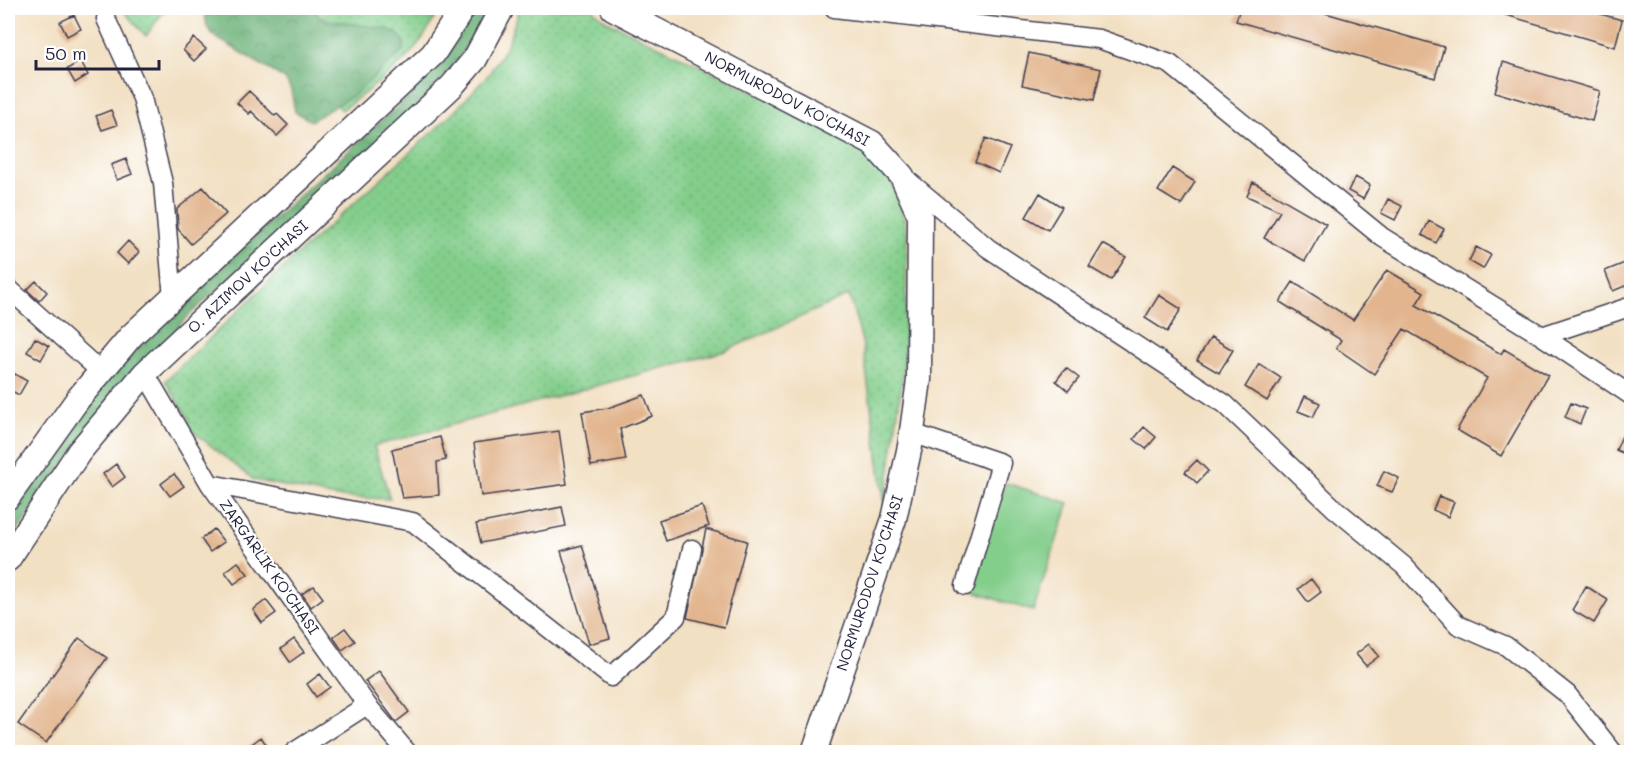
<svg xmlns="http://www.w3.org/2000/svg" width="1639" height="760" viewBox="0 0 1639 760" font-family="Mali,sans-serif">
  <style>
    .grass { fill: url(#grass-dots); stroke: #527863; stroke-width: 1.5 }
    .forest { fill: url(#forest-crowns); stroke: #466a59; stroke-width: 1.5 }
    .garden { fill: #83ce8b; stroke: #527863; stroke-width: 1.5 }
    .building { fill: #e2b58e }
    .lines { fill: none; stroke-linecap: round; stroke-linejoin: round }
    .minor-casing { stroke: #413e4f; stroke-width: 21 }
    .major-casing { stroke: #413e4f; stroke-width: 27 }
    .minor { stroke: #fff; stroke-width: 18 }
    .major { stroke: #fff; stroke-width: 24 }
    .labels { text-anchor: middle; stroke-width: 4.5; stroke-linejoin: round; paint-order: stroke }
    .street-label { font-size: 15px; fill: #22223b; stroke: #fff }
  </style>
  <defs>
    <pattern id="grass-dots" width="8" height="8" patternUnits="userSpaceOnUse" patternTransform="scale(1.5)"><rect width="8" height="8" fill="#83ce8b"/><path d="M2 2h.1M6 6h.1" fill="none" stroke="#71b179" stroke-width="1.8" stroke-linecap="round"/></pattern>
    <pattern id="forest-crowns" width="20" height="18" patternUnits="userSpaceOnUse" patternTransform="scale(1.5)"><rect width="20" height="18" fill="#6ab177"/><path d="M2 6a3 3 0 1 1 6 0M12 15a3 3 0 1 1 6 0" fill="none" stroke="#579063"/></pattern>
  </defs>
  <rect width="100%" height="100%" fill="#fff"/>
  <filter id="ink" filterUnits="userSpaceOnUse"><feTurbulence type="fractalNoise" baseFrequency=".0167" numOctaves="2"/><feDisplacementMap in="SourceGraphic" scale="12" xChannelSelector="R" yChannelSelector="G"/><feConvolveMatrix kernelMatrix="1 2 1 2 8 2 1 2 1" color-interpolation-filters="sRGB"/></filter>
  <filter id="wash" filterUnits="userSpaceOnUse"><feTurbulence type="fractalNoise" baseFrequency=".008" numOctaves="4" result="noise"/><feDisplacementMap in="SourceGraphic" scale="24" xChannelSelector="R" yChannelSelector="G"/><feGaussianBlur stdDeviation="1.35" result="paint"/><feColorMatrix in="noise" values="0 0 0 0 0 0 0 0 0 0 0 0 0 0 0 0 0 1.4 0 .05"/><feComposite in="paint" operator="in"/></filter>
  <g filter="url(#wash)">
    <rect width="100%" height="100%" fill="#f2e0c3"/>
    <path class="grass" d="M121,8H166L146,36Z
      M220,8H439C419,57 383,79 342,110L324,92Z
      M520,8H591L607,21L858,142L884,168L895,188L907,230L905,359L885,506L862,341L849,295L725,351L374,446L390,499L336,497L254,480L186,426L190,421L165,381L298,254L452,114L489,74L507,45Z"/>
    <path class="forest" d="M204,8H312L319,16L328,20L386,29L396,32L404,41L403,51L355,94L311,121L295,112L291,90L285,79L215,37L207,27Z
      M476,8H490L456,63L413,111L188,316L102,410L8,544V519L88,402L178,306L402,102L445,59Z"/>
    <path class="garden" d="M1006,483L1069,503L1033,611L970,591Z"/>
    <g id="blocks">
      <path class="building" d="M1240,8H1308L1444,47L1435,78L1236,21Z
        M1492,8H1579L1622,20L1615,47L1492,11Z
        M74,15L81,29L67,36L60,22Z
        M194,38L206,49L194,61L183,50Z
        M1029,53L1101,69L1094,100L1022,85Z
        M81,61L88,75L75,83L67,69Z
        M1503,62L1600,91L1592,121L1495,92Z
        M249,91L275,116L277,114L288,125L277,136L251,111L249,114L237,103Z
        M111,110L117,125L102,130L96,116Z
        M986,138L1010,148L999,173L975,162Z
        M126,159L132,174L117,180L111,165Z
        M1172,168L1195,182L1181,205L1158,191Z
        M1355,177L1370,185L1363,199L1348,191Z
        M1253,182L1326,224L1305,261L1264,238L1280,211L1247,196Z
        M203,187L226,214L191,244L178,229L177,209Z
        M1040,193L1062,207L1048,230L1026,217Z
        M1388,199L1402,206L1395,220L1381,213Z
        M1429,221L1444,229L1436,243L1422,235Z
        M128,241L139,252L128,264L117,253Z
        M1103,244L1126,257L1111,280L1089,267Z
        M1476,247L1491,255L1483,269L1469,261Z
        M1632,260V283L1613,291L1605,271Z
        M1387,270L1424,292L1416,305L1501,354L1504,349L1548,375L1501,456L1457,430L1487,378L1404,329L1374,374L1336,348L1341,340L1280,302L1293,282L1353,320Z
        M36,281L47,292L39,301L27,290Z
        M1159,295L1181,309L1167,332L1145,318Z
        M1211,337L1233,350L1219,373L1197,360Z
        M35,338L49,346L41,360L27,352Z
        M1259,364L1281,378L1267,401L1245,387Z
        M1066,368L1079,378L1068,391L1056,381Z
        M13,373L27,381L19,395L8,389Z
        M644,395L652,416L620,429L626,460L591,466L582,412L608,408Z
        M1305,396L1320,403L1313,417L1298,411Z
        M1571,403L1586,409L1580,424L1565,417Z
        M1144,427L1156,437L1146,449L1134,439Z
        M559,431L567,484L481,496L474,443Z
        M1622,436L1632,440V457L1616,450Z
        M440,437L446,460L437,462L439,495L402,498L392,449Z
        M1197,460L1208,471L1197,483L1185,472Z
        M116,464L125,477L112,487L103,474Z
        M1384,471L1399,478L1392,492L1377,486Z
        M174,474L184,486L170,496L161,484Z
        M1439,496L1454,502L1448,517L1433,510Z
        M702,506L709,526L666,541L659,520Z
        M562,507L566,526L481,543L476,524Z
        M214,529L224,542L210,552L201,539Z
        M706,529L747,541L724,627L687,618Z
        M582,545L610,638L589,644L561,551Z
        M238,562L248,574L234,584L225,572Z
        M1311,579L1321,592L1308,602L1298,589Z
        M314,586L323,598L311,607L302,594Z
        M1586,586L1608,600L1594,623L1572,610Z
        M266,600L276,613L262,623L253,610Z
        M345,628L355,641L342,650L333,637Z
        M79,638L107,658L46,743L18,724Z
        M294,639L304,652L290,662L281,649Z
        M1369,644L1379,656L1366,666L1356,654Z
        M379,671L409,712L396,722L365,681Z
        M320,674L330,687L316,697L307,684Z
        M261,737L272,753H240Z"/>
    </g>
  </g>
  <g filter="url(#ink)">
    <use href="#blocks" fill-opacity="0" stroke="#413e4f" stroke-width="1.5"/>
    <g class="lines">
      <defs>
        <path id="minor" d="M834,8L1099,39L1170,64L1382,237L1542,336L1632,396
          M106,19L142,98L163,183L173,298
          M906,179L988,248L1225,404L1334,508L1404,566L1458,625L1506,646L1567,694L1613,752
          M8,288L100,371
          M1542,336L1632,306
          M145,373L210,484L367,705L407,752
          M912,433L1001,463L965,586
          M210,484L413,522L611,677L676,617L692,549
          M294,752L367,705"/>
        <path id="major" d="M613,8L872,143L902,176L920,216L919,380L910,446L894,519L814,752
          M8,497L78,399L131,336L433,54L463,8
          M8,559L79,452L145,373L451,87L475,59L502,8"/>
      </defs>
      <use href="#minor" class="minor-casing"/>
      <use href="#major" class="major-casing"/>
      <use href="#minor" class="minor"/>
      <use href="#major" class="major"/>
    </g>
  </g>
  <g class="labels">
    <g class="street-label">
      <text transform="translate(787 99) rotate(28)" y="5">NORMURODOV KO'CHASI</text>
      <text transform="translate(248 277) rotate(-43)" y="5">O. AZIMOV KO'CHASI</text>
      <text transform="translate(269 567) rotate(55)" y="5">ZARGARLIK KO'CHASI</text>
      <text transform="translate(870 583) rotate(-72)" y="5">NORMURODOV KO'CHASI</text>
    </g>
  </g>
  <rect width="1639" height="760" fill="none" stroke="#fff" stroke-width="30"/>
  <path d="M36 60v9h123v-9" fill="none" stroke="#22223b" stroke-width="3"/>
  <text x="45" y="60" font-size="18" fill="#22223b" stroke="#ffffff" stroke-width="4.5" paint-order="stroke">50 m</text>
</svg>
